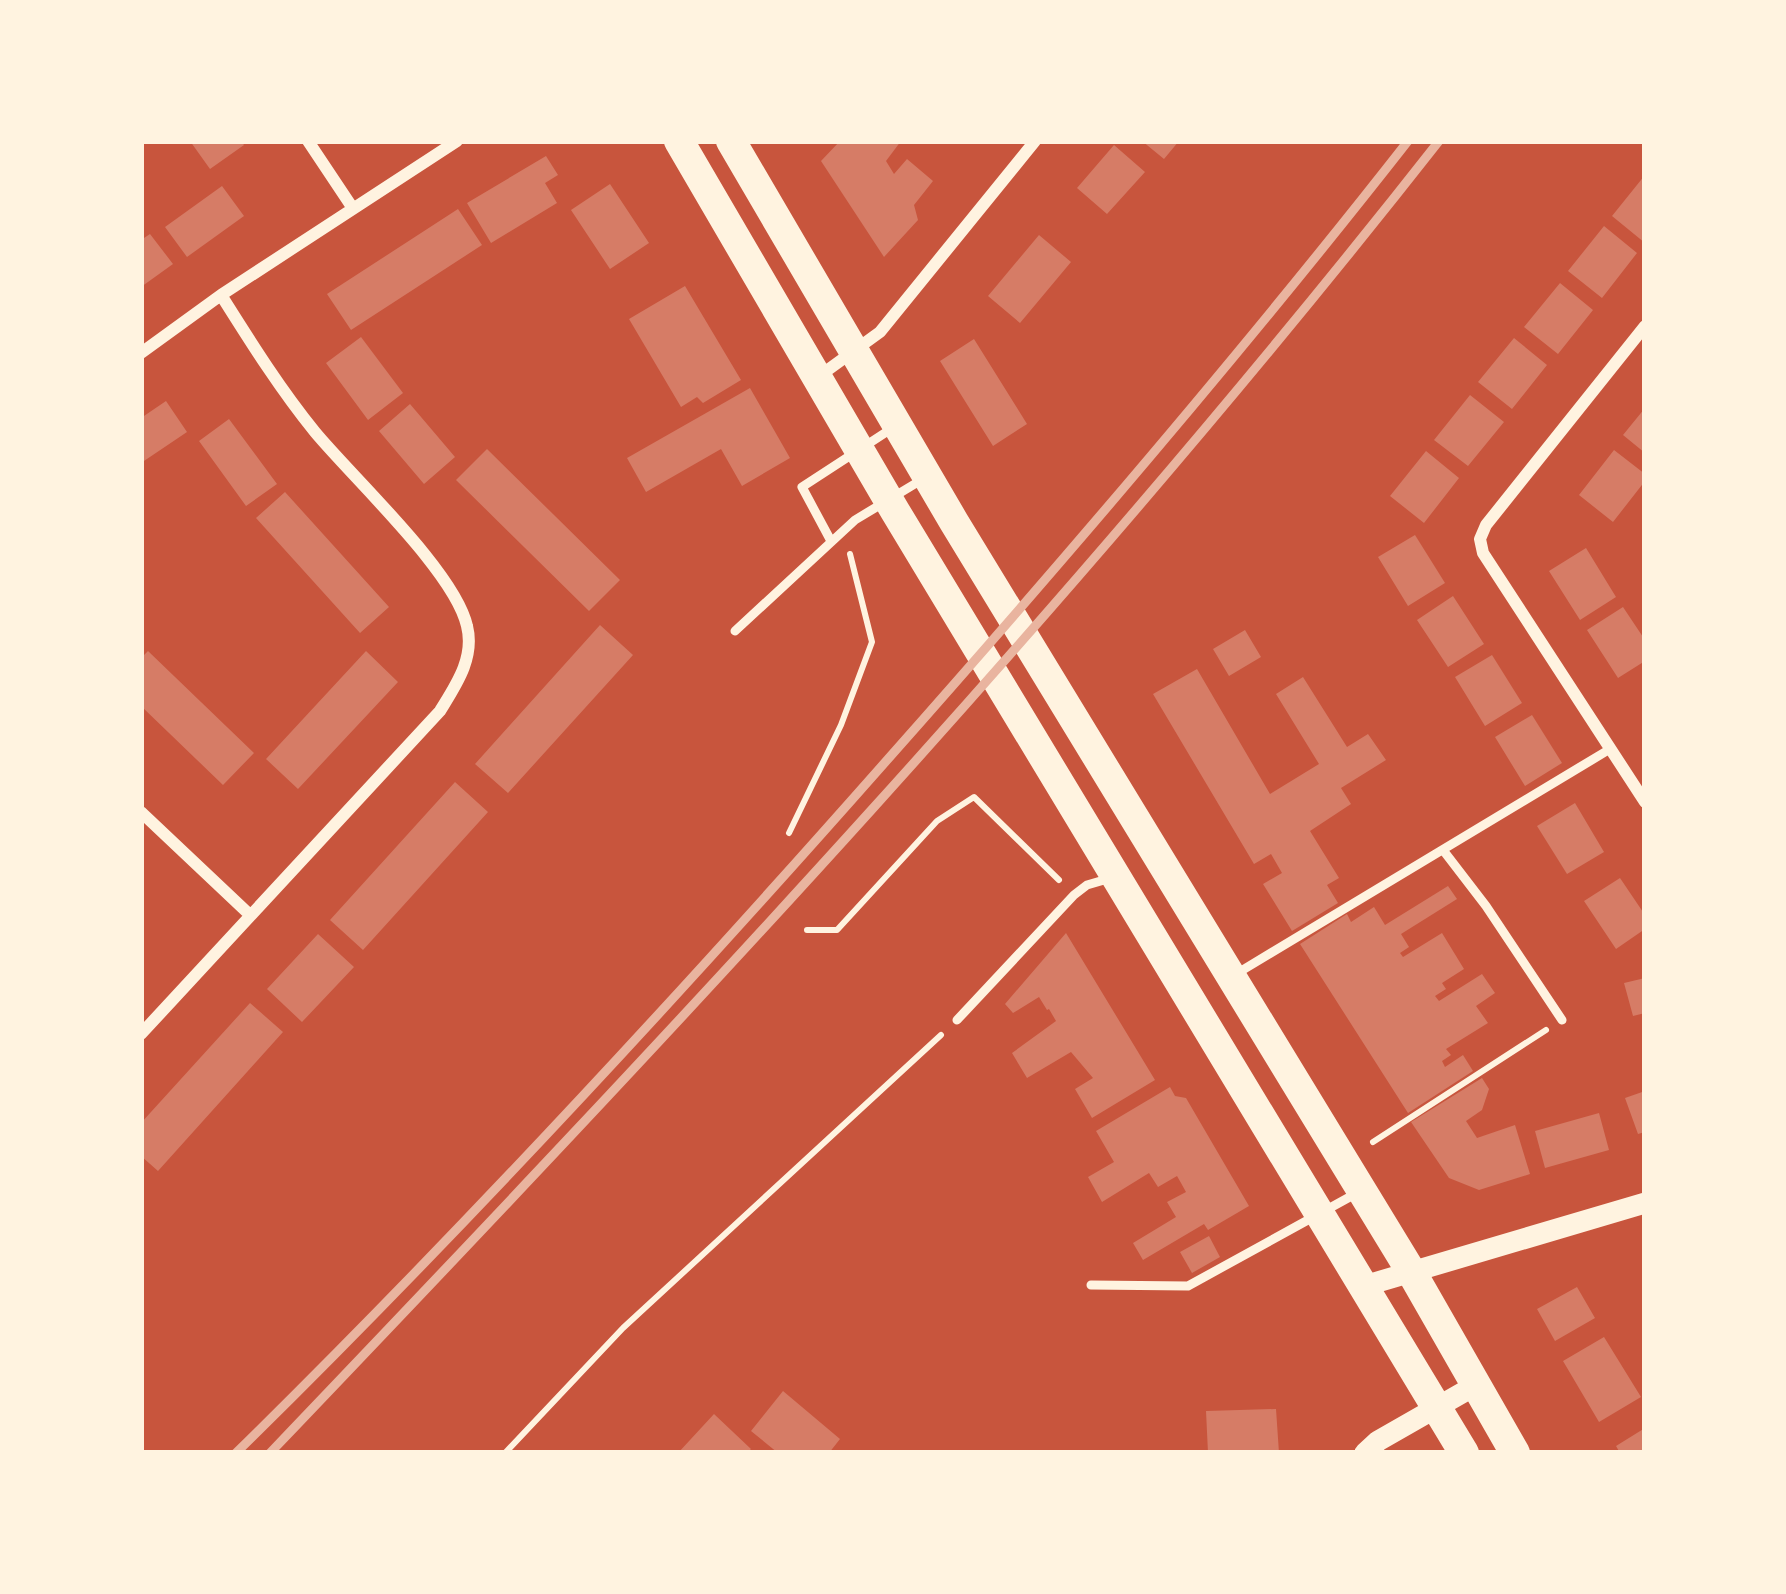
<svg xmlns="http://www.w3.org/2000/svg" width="1786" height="1594" viewBox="0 0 1786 1594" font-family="'Exo 2',sans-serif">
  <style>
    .building { fill: #d67c66 }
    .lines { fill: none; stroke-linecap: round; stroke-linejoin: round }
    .path { stroke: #fff3e0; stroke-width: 6 }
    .service { stroke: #fff3e0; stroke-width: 9 }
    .minor { stroke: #fff3e0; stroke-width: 12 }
    .tertiary { stroke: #fff3e0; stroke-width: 21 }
    .primary { stroke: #fff3e0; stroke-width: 30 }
    .rail { stroke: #e9b49f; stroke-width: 9 }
  </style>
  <rect width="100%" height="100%" fill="#c8553d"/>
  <path class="building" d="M190,141H241L244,145L210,169Z
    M840,141H901L886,161L894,174L907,159L933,181L914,205L918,220L884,257L821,161Z
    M1142,141H1179L1164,159Z
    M1114,145L1145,172L1107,214L1077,188Z
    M546,156L558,175L545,183L557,203L491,243L467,203Z
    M1645,175V243L1612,216Z
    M610,184L649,243L610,269L571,210Z
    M222,186L244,216L187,257L165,227Z
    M458,209L482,245L351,330L327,294Z
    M1604,226L1637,253L1602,298L1568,271Z
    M150,234L173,264L141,287V240Z
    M1039,235L1071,262L1020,323L988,296Z
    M1560,283L1593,310L1558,354L1524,327Z
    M685,286L741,380L703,403L697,397L681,407L629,319Z
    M361,337L403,393L368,420L326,363Z
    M1514,338L1547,365L1512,409L1478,382Z
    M974,339L1027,424L993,446L940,361Z
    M750,388L790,458L742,486L721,449L646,492L627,458Z
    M1470,395L1504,422L1468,466L1434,440Z
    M166,401L187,432L141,463V418Z
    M410,404L455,457L424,484L379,431Z
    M1645,408V453L1623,435Z
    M229,419L277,484L246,506L199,441Z
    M487,449L620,580L589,611L456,480Z
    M1614,450L1645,474V481L1613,522L1579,495Z
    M1426,451L1459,478L1424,523L1390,496Z
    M285,492L389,607L360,633L256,518Z
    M1415,535L1445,583L1408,606L1378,557Z
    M1586,548L1616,597L1580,620L1549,571Z
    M1453,596L1484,644L1448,667L1417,620Z
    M1623,607L1645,640V661L1618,678L1587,630Z
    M600,625L633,655L508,793L475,764Z
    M1245,630L1261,657L1229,676L1213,649Z
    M148,651L254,753L223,785L141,706V658Z
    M366,651L398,682L298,789L266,759Z
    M1492,655L1522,703L1485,726L1455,677Z
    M1197,669L1270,794L1319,764L1276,694L1303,677L1347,747L1368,734L1386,760L1341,788L1351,804L1310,831L1339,878L1327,885L1338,903L1292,931L1263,884L1282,873L1271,854L1254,864L1153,694Z
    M1532,715L1562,763L1525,786L1495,737Z
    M455,782L488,812L363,950L330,920Z
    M1575,803L1604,852L1567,874L1537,826Z
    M1620,878L1645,915V929L1616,949L1584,901Z
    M1448,886L1457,899L1401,934L1409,947L1400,953L1403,957L1442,933L1464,969L1442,983L1446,989L1435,996L1439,1001L1482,974L1495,993L1476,1006L1488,1023L1446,1049L1451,1055L1442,1061L1445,1067L1463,1055L1473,1071L1408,1113L1300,944L1347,914L1351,922L1374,907L1385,925Z
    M1066,933L1155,1080L1092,1118L1075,1089L1093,1078L1071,1052L1027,1078L1012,1053L1056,1021L1049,1009L1047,1010L1039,997L1013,1013L1005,1004Z
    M318,934L354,967L302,1022L267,989Z
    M1645,978V1013L1633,1016L1624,983Z
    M250,1003L283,1032L158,1171L141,1156V1123Z
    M1482,1078L1489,1089L1482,1110L1466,1121L1477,1138L1515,1125L1530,1174L1479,1190L1449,1178L1411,1122Z
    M1170,1087L1175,1096L1186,1098L1249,1206L1208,1230L1204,1224L1143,1260L1133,1243L1176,1217L1167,1202L1186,1192L1181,1183L1177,1176L1158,1187L1149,1173L1102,1202L1088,1177L1114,1162L1096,1131Z
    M1645,1091V1132L1638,1134L1625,1098Z
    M1599,1113L1609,1150L1545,1168L1535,1131Z
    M1209,1236L1220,1257L1192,1273L1180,1252Z
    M1577,1287L1595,1318L1555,1341L1537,1309Z
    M1604,1337L1641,1397L1599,1422L1563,1361Z
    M783,1391L840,1439L829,1453H778L751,1431Z
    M1276,1409L1279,1453H1208L1206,1411Z
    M714,1414L751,1449L747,1453H678Z
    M1645,1428V1453H1620L1616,1446Z"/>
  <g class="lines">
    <path class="path" d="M789,833L841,725L872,642L850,554
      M807,930H837L937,821L974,797L1059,880
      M1373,1142L1546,1030
      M505,1453L623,1328L941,1035"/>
    <path class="service" d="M831,541L802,487L891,429
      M735,631L855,520L923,479
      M1443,850L1486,906L1562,1020
      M1236,974L1610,749
      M957,1020L1074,895L1087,885L1111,878
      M1091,1285L1188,1286L1357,1193"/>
    <path class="minor" d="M308,141L352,207
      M1645,326L1486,525L1480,539L1483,553L1645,802
      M141,353L221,295L457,141
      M818,377L880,332L1035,141
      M141,812L249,914
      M141,1034L440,711C456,685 475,658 467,626C455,572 354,479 315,432C280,389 250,341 221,295"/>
    <path class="tertiary" d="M1364,1286L1645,1203
      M1365,1453L1378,1441L1476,1385"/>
    <path class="primary" d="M679,141L895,511L1464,1453
      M731,141L954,522L1412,1273L1515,1453"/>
    <path class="rail" d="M236,1453C463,1230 678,997 888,759C1067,557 1242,353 1408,141
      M270,1453C675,1029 1077,602 1439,141"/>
  </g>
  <rect width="1786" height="1594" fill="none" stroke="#fff3e0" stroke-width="288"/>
</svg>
